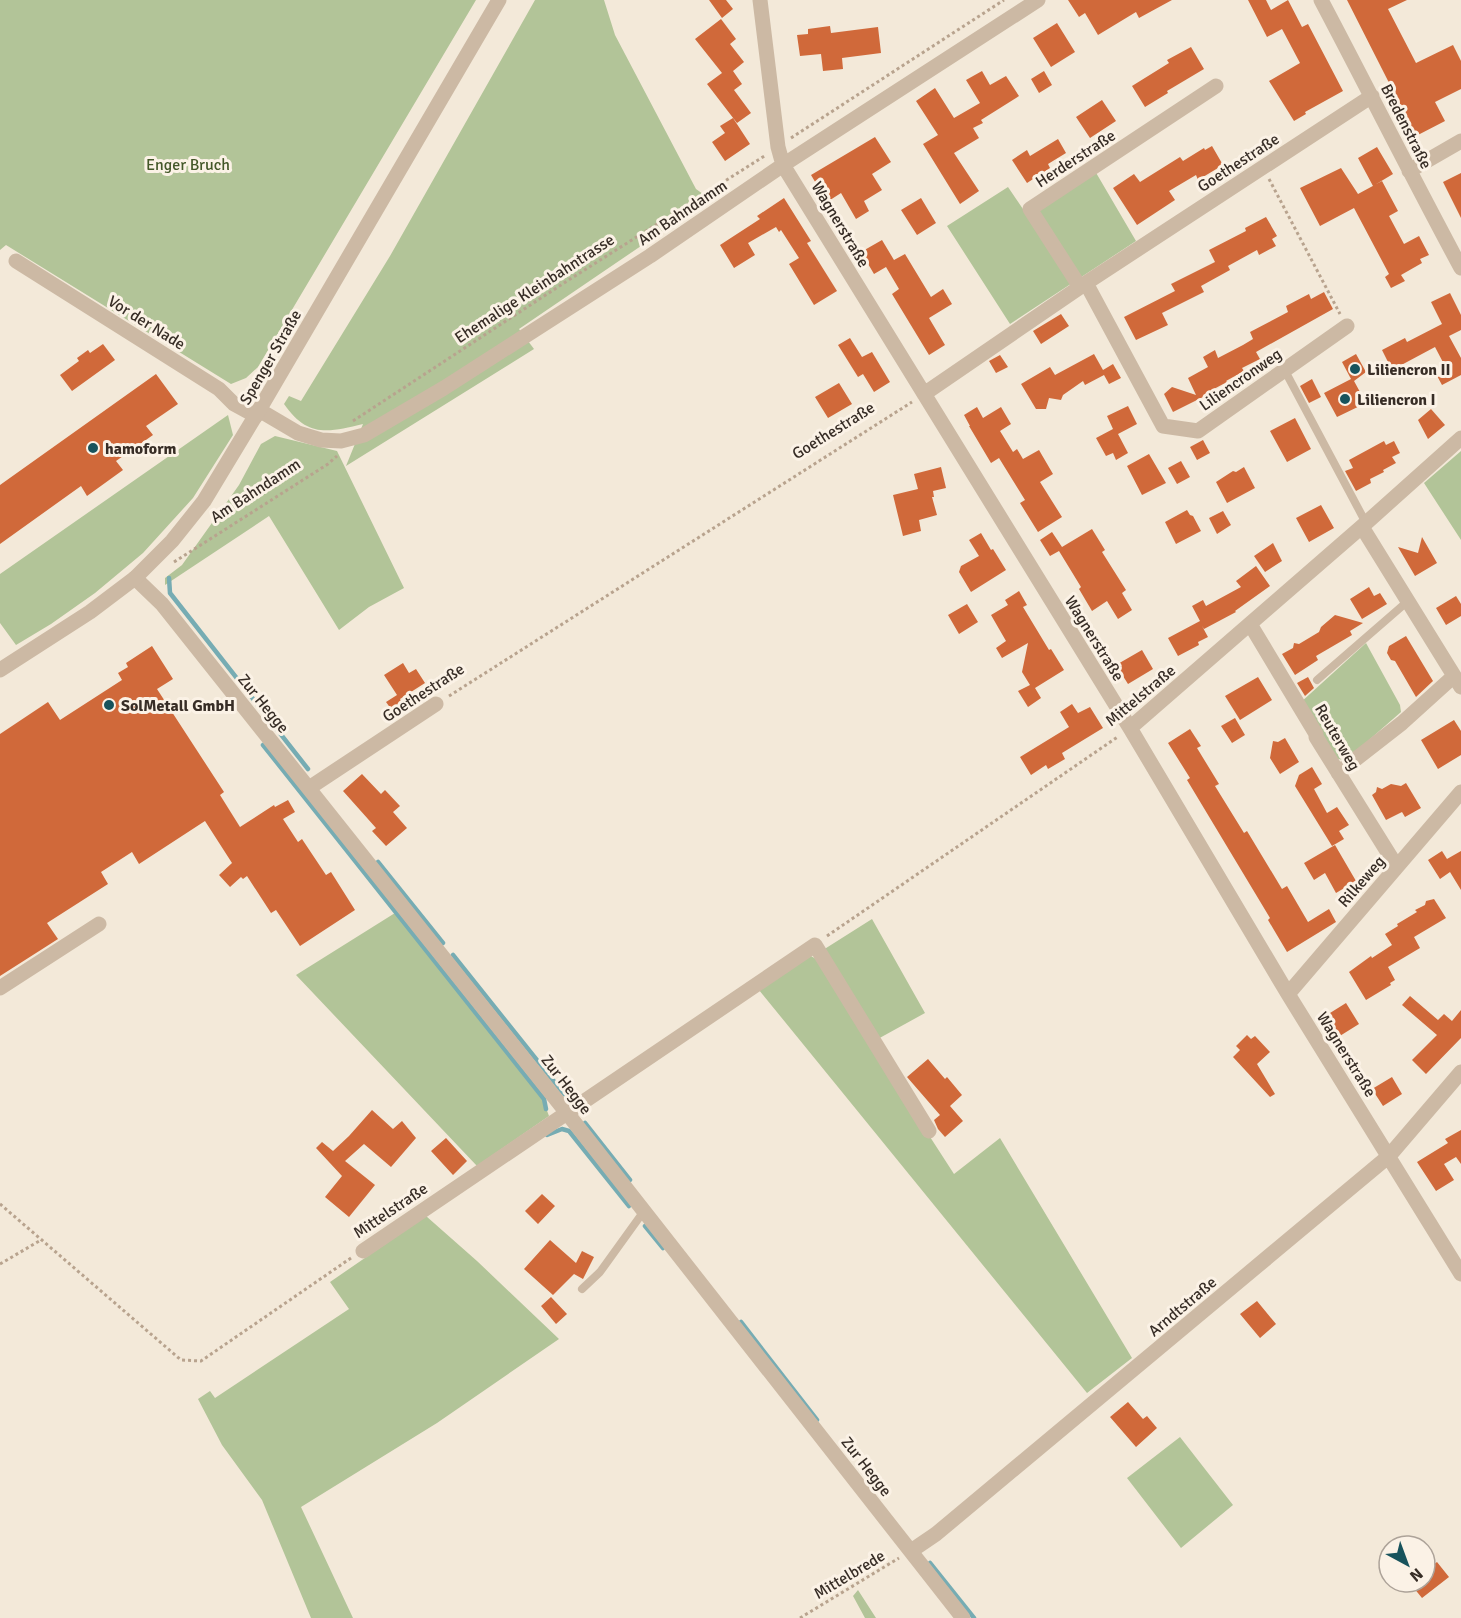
<svg xmlns="http://www.w3.org/2000/svg" width="1461" height="1618" viewBox="0 0 1461 1618" font-family="Signika,sans-serif">
  <style>
    .green { fill: #b2c498 }
    .lines { fill: none; stroke-linecap: round; stroke-linejoin: round }
    .stream { stroke: #76acb3; stroke-width: 4.5 }
    .building { fill: #d0693a }
    .path { stroke: #b8a38e; stroke-width: 3; stroke-dasharray: 3 3; stroke-linecap: butt }
    .service { stroke: #ccb9a4; stroke-width: 8 }
    .minor { stroke: #ccb9a4; stroke-width: 15 }
    .tertiary { stroke: #ccb9a4; stroke-width: 15 }
    .poi-dot { fill: #18535c; stroke: #fbf2e6; stroke-width: 2 }
    .labels { text-anchor: middle; stroke-width: 6; stroke-linejoin: round; paint-order: stroke }
    .street-label { font-size: 16px; fill: #372d26; stroke: #fbf2e6 }
    .park-label { font-size: 16px; fill: #435728; stroke: #fbf2e6 }
    .poi-label { font-size: 16px; font-weight: bold; fill: #372d26; stroke: #fbf2e6; text-anchor: start }
  </style>
  <rect width="100%" height="100%" fill="#f3e9d9"/>
  <path class="green" d="M0,0H476L258,367L246,378L231,384L6,245L0,250Z
    M535,0H604L615,35L696,189L710,199L519,329L534,349L346,466L363,424C327,433 307,437 284,404L289,396L301,401L390,256Z
    M1095,171L1136,241L1010,324L947,226L1008,187L1027,215Z
    M228,415L233,435L193,498L143,553L95,593L51,624L16,645L0,623V574Z
    M275,436L337,451L404,588L369,607L339,630L269,516L165,585V578L182,565L239,485L261,444Z
    M1461,451V540L1424,483Z
    M1366,643L1400,705L1401,712L1361,747L1343,760L1335,758L1300,703Z
    M395,913L543,1100L549,1116L477,1166L296,975Z
    M872,919L925,1013L876,1040L823,950Z
    M811,956L821,962L870,1044L954,1174L1000,1138L1132,1358L1087,1393L759,990Z
    M426,1216L477,1261L559,1339L437,1423L301,1507L353,1618H311L262,1500L222,1445L198,1399L210,1391L215,1398L349,1309L330,1282Z
    M1180,1437L1233,1505L1181,1548L1127,1478Z
    M858,1590L876,1618H865L853,1596Z"/>
  <g class="lines">
    <path class="stream" d="M169,578L170,593L308,769
      M263,745L544,1099L546,1109
      M378,862L443,943
      M453,955L564,1094
      M585,1123L630,1180
      M547,1135L562,1129L569,1131L629,1206
      M645,1226L663,1248
      M741,1322L817,1420
      M930,1563L974,1618"/>
  </g>
  <path class="building" d="M709,0H726L733,9L722,18Z
    M1068,0H1172L1139,18L1136,12L1098,35L1085,13L1079,17Z
    M1248,0H1266L1271,10L1288,0L1302,27L1308,24L1343,91L1305,112L1306,114L1294,121L1269,81L1300,63L1282,29L1267,37Z
    M1347,0H1407L1388,9L1416,63L1453,45L1461,61V89L1435,102L1445,121L1416,136Z
    M721,19L736,39L730,44L744,62L733,71L742,84L734,90L751,113L737,123L707,84L722,73L695,39Z
    M1057,23L1075,52L1051,67L1033,38Z
    M830,26L831,33L878,27L881,53L842,58L843,69L823,71L821,54L800,56L797,35L808,34V29Z
    M1191,47L1204,69L1167,91L1168,93L1145,107L1132,86L1169,63L1167,60Z
    M982,71L990,85L1006,76L1019,96L981,120L983,123L973,128L979,138L954,153L979,191L960,204L923,144L938,135L916,101L935,88L954,118L980,103L966,80Z
    M1044,71L1052,85L1039,93L1031,79Z
    M1102,100L1116,121L1090,138L1076,117Z
    M733,118L750,144L725,161L712,142L725,133L720,126Z
    M875,137L891,162L872,174L882,190L864,201L869,211L856,219L841,193L827,202L811,175Z
    M1058,139L1066,153L1048,164L1050,168L1027,183L1012,160L1027,150L1030,156Z
    M1212,146L1223,165L1198,180L1196,175L1169,191L1175,200L1137,225L1113,188L1134,174L1140,182L1180,157L1183,161L1204,148L1205,150Z
    M1377,147L1393,174L1373,186L1358,158Z
    M1341,168L1358,194L1382,181L1398,211L1389,216L1404,244L1419,236L1429,255L1420,259L1422,263L1401,275L1405,281L1391,288L1385,277L1389,274L1354,208L1320,226L1300,188Z
    M1461,173V218L1443,182Z
    M784,198L811,241L807,243L837,291L814,305L789,264L799,258L781,230L779,232L776,227L748,243L755,255L734,268L720,245L760,219L757,216Z
    M921,198L936,223L917,235L901,210Z
    M1266,217L1277,236L1272,239L1276,246L1259,255L1257,250L1228,266L1230,270L1201,286L1204,292L1162,313L1168,325L1136,340L1124,317L1175,291L1171,284L1215,262L1209,250L1246,231L1245,228Z
    M882,240L894,260L905,254L931,297L943,289L952,304L929,318L945,345L929,355L892,294L899,289L886,267L874,274L861,252Z
    M1324,292L1333,309L1256,352L1260,359L1242,368L1244,371L1226,381L1227,382L1212,390L1213,392L1173,412L1164,394L1172,387L1196,395L1188,378L1208,367L1203,357L1215,350L1218,358L1243,345L1253,339L1250,332L1288,312L1286,306L1309,294L1311,299Z
    M1450,293L1461,315V330L1449,336L1461,358V375L1442,385L1436,374L1446,368L1435,347L1392,370L1382,350L1405,338L1407,342L1442,324L1431,302Z
    M1061,314L1069,326L1041,344L1033,331Z
    M850,338L862,357L872,352L890,382L874,392L863,374L858,377L838,345Z
    M103,344L115,360L72,391L60,375L79,361L77,358L88,350L90,353Z
    M1094,354L1103,370L1113,364L1121,378L1109,384L1104,375L1085,385L1083,381L1063,395L1061,400L1049,398L1046,409H1036L1021,384L1050,367L1055,375Z
    M1356,354L1366,372L1354,381L1366,403L1337,417L1324,393L1351,379L1342,362Z
    M1000,355L1008,367L996,373L989,361Z
    M156,374L178,404L146,426L153,435L116,461L123,470L87,496L81,486L0,544V485Z
    M1312,379L1321,397L1309,403L1300,386Z
    M839,383L852,404L828,418L815,397Z
    M1128,406L1137,424L1118,434L1128,453L1116,460L1113,453L1106,456L1096,438L1113,429L1107,416Z
    M977,407L983,418L1001,407L1011,424L1000,431L1013,452L1017,449L1023,459L1039,450L1053,474L1040,482L1062,517L1038,532L1020,503L1025,500L999,458L991,463L969,426H970L964,415Z
    M1431,409L1445,425L1428,439L1418,420Z
    M1295,418L1311,449L1287,462L1270,431Z
    M1203,440L1210,453L1197,460L1190,447Z
    M1384,441L1386,445L1394,441L1400,453L1392,457L1396,463L1383,470L1384,472L1370,479L1371,483L1356,491L1345,471L1353,468L1349,460Z
    M1149,454L1166,483L1142,495L1127,466Z
    M1181,461L1190,477L1177,484L1168,468Z
    M941,467L946,488L933,491L934,497H932L937,515L919,520L921,531L903,536L893,495L918,489L914,474Z
    M1244,467L1255,488L1227,503L1216,482L1233,471L1236,472Z
    M1321,505L1334,528L1309,542L1296,518Z
    M1187,510L1190,515L1193,516L1201,531L1176,544L1165,522Z
    M1223,511L1231,525L1217,534L1209,518Z
    M1092,529L1105,550L1102,552L1126,590L1122,593L1132,610L1118,619L1107,601L1092,611L1079,589L1081,587L1059,551L1050,556L1040,540L1052,532L1062,547Z
    M981,533L991,550L993,549L1006,570L971,592L959,572L961,566L979,556L969,540Z
    M1422,537L1437,563L1415,576L1398,547L1418,553Z
    M1273,543L1282,561L1265,572L1254,556Z
    M1256,566L1270,586L1235,611L1236,612L1204,629L1202,626L1208,637L1198,642L1199,645L1178,656L1168,638L1200,621L1192,606L1203,600L1206,606L1241,587L1236,581Z
    M1369,587L1374,596L1380,593L1387,604L1362,619L1350,599Z
    M1019,591L1027,605L1023,607L1049,650L1051,649L1064,670L1035,688L1041,698L1028,707L1018,691L1030,685L1022,672L1028,643L1002,658L996,648L1006,641L991,615L1008,605L1005,600Z
    M1456,596L1461,604V616L1446,625L1436,608Z
    M967,604L978,622L959,634L948,615Z
    M1335,615L1363,623L1350,631L1352,635L1316,656L1318,660L1295,675L1282,654L1293,648L1294,643L1299,644L1319,632L1321,627Z
    M1406,636L1433,681L1416,697L1395,661L1391,660L1387,653L1389,646Z
    M152,646L173,679L157,689L224,792L220,795L240,827L274,805L275,807L288,800L295,812L283,819L298,842L302,839L326,875L331,872L355,910L300,946L276,910L271,913L247,876L243,879L241,877L230,887L219,875L232,863L205,821L139,864L132,852L101,872L108,884L47,923L58,939L0,976V734L48,702L60,720L122,680L118,673L128,667L126,663Z
    M1142,650L1153,669L1128,684L1116,665Z
    M403,663L409,673L416,669L425,683L400,699L404,707L394,713L386,702L397,695L384,675Z
    M1258,677L1272,700L1240,720L1225,696Z
    M1308,677L1314,688L1305,696L1297,683Z
    M1072,704L1078,713L1090,707L1103,728L1062,753L1065,759L1048,769L1046,765L1031,775L1020,757L1069,727L1060,712Z
    M1235,718L1245,735L1232,743L1221,726Z
    M1454,720L1461,731V755L1438,769L1421,740Z
    M1190,729L1201,746L1197,748L1219,784L1215,786L1244,833L1247,831L1282,889L1287,886L1308,922L1329,909L1336,922L1287,952L1268,920L1270,918L1187,780L1190,778L1168,743Z
    M1285,738L1299,762L1280,774L1270,758L1273,741L1278,742Z
    M1312,767L1322,784L1314,789L1327,813L1337,807L1349,825L1339,831L1344,839L1332,846L1295,786L1299,775Z
    M362,774L381,794L385,790L400,806L393,812L407,828L386,846L372,831L376,828L343,791Z
    M1406,783L1421,808L1405,817L1402,812L1386,820L1372,795L1376,792L1377,787L1382,789L1391,784L1401,786Z
    M1335,845L1356,881L1336,893L1325,873L1314,880L1304,863Z
    M1442,851L1447,859L1461,851V890L1450,872L1440,879L1428,860Z
    M1434,899L1446,918L1414,937L1420,948L1388,967L1395,980L1390,983L1391,985L1366,1000L1349,972L1371,956L1372,958L1392,945L1385,934L1398,926L1397,924L1417,912L1415,910L1425,905L1426,901Z
    M1410,996L1438,1020L1444,1014L1452,1021L1461,1010V1038L1426,1074L1412,1060L1437,1035L1402,1005Z
    M1346,1003L1359,1024L1335,1039L1322,1018Z
    M1247,1035L1251,1039L1255,1036L1270,1052L1257,1064L1275,1094L1270,1097L1233,1057L1240,1050L1236,1046Z
    M928,1059L945,1079L947,1077L962,1095L950,1106L963,1121L945,1137L938,1129L934,1120L940,1115L907,1077Z
    M1392,1077L1402,1094L1383,1106L1372,1089Z
    M372,1110L393,1129L402,1121L416,1138L391,1167L364,1144L345,1161L375,1185L349,1217L325,1197L342,1176L316,1148L322,1142L333,1151L349,1136Z
    M1461,1130V1164L1456,1157L1444,1164L1454,1180L1436,1191L1417,1162L1448,1143L1445,1139Z
    M446,1138L467,1161L453,1175L431,1151Z
    M542,1194L555,1206L538,1224L525,1211Z
    M550,1240L576,1263L582,1251L594,1257L583,1279L574,1274L553,1295L524,1269Z
    M551,1297L567,1314L556,1324L541,1306Z
    M1257,1301L1276,1324L1260,1338L1240,1314Z
    M1128,1402L1143,1419L1147,1416L1157,1428L1136,1447L1110,1417Z
    M1437,1562L1449,1577L1422,1598L1409,1582H1425V1571Z"/>
  <g class="lines">
    <path class="path" d="M791,138L1004,0
      M1269,179L1340,314
      M353,421L564,283L766,155
      M174,562L328,464L337,456
      M449,696L912,402
      M827,936L1119,736
      M0,1204L181,1360L201,1361L351,1258
      M0,1264L41,1240
      M800,1618L899,1558"/>
    <path class="service" d="M1284,369L1366,523
      M1317,680L1408,601
      M582,1289L600,1272L644,1211"/>
    <path class="minor" d="M760,0L778,147L783,165L1130,728L1288,994L1461,1274
      M1321,0C1368,89 1413,179 1461,268
      M1409,171L1461,141
      M16,261L219,389L234,404L256,416
      M1086,283L1163,426L1198,431L1347,326
      M1080,287L1030,209L1216,86
      M924,394L1086,283L1372,96
      M259,410L298,433L321,440L341,441L364,435L444,388L650,256L783,165L1038,0
      M1362,527L1461,687
      M135,578L162,604L567,1113L963,1618
      M1250,624L1316,734V737L1397,867
      M1130,728L1366,523L1461,438
      M1338,773L1402,723L1454,676
      M309,788L436,704
      M0,988L99,924
      M1288,994L1461,792
      M363,1251L815,945L929,1131
      M911,1551L936,1534L1389,1156L1461,1072"/>
    <path class="tertiary" d="M0,670L90,612L135,578L172,541L204,501L259,410L499,0"/>
  </g>
  <g class="poi-dot">
    <circle cx="1355" cy="369" r="6"/>
    <circle cx="1345" cy="399" r="6"/>
    <circle cx="93" cy="448" r="6"/>
    <circle cx="109" cy="705" r="6"/>
  </g>
  <g class="labels">
    <g class="street-label">
      <text transform="translate(1407 126) rotate(63)" y="6">Bredenstraße</text>
      <text transform="translate(1075 158) rotate(-33)" y="6">Herderstraße</text>
      <text transform="translate(1238 162) rotate(-33)" y="6">Goethestraße</text>
      <text transform="translate(682 212) rotate(-34)" y="6">Am Bahndamm</text>
      <text transform="translate(841 224) rotate(59)" y="6">Wagnerstraße</text>
      <text transform="translate(534 288) rotate(-33)" y="6">Ehemalige Kleinbahntrasse</text>
      <text transform="translate(147 322) rotate(32)" y="6">Vor der Nade</text>
      <text transform="translate(270 357) rotate(-60)" y="6">Spenger Straße</text>
      <text transform="translate(1240 379) rotate(-35)" y="6">Liliencronweg</text>
      <text transform="translate(833 430) rotate(-32)" y="6">Goethestraße</text>
      <text transform="translate(255 490) rotate(-33)" y="6">Am Bahndamm</text>
      <text transform="translate(1095 638) rotate(58)" y="6">Wagnerstraße</text>
      <text transform="translate(423 692) rotate(-33)" y="6">Goethestraße</text>
      <text transform="translate(1140 695) rotate(-40)" y="6">Mittelstraße</text>
      <text transform="translate(264 703) rotate(51)" y="6">Zur Hegge</text>
      <text transform="translate(1338 737) rotate(60)" y="6">Reuterweg</text>
      <text transform="translate(1361 881) rotate(-49)" y="6">Rilkeweg</text>
      <text transform="translate(1347 1054) rotate(58)" y="6">Wagnerstraße</text>
      <text transform="translate(567 1084) rotate(52)" y="6">Zur Hegge</text>
      <text transform="translate(390 1210) rotate(-34)" y="6">Mittelstraße</text>
      <text transform="translate(1182 1306) rotate(-40)" y="6">Arndtstraße</text>
      <text transform="translate(867 1466) rotate(52)" y="6">Zur Hegge</text>
      <text transform="translate(849 1574) rotate(-31)" y="6">Mittelbrede</text>
    </g>
    <g class="park-label">
      <text x="188" y="170">Enger Bruch</text>
    </g>
    <g class="poi-label">
      <text x="1367" y="375">Liliencron II</text>
      <text x="1357" y="405">Liliencron I</text>
      <text x="105" y="454">hamoform</text>
      <text x="121" y="711">SolMetall GmbH</text>
    </g>
  </g>
  <g transform="translate(1407 1564) rotate(139)"><circle r="28" fill="#fbf2e6" stroke="#ada399" stroke-width="1.5"/>
  <path d="M0-4.5L10 22L0 15L-10 22Z" fill="#18535c"/>
  <text y="-9" font-size="16" font-weight="bold" text-anchor="middle" fill="#372d26">N</text>
  </g>
</svg>
